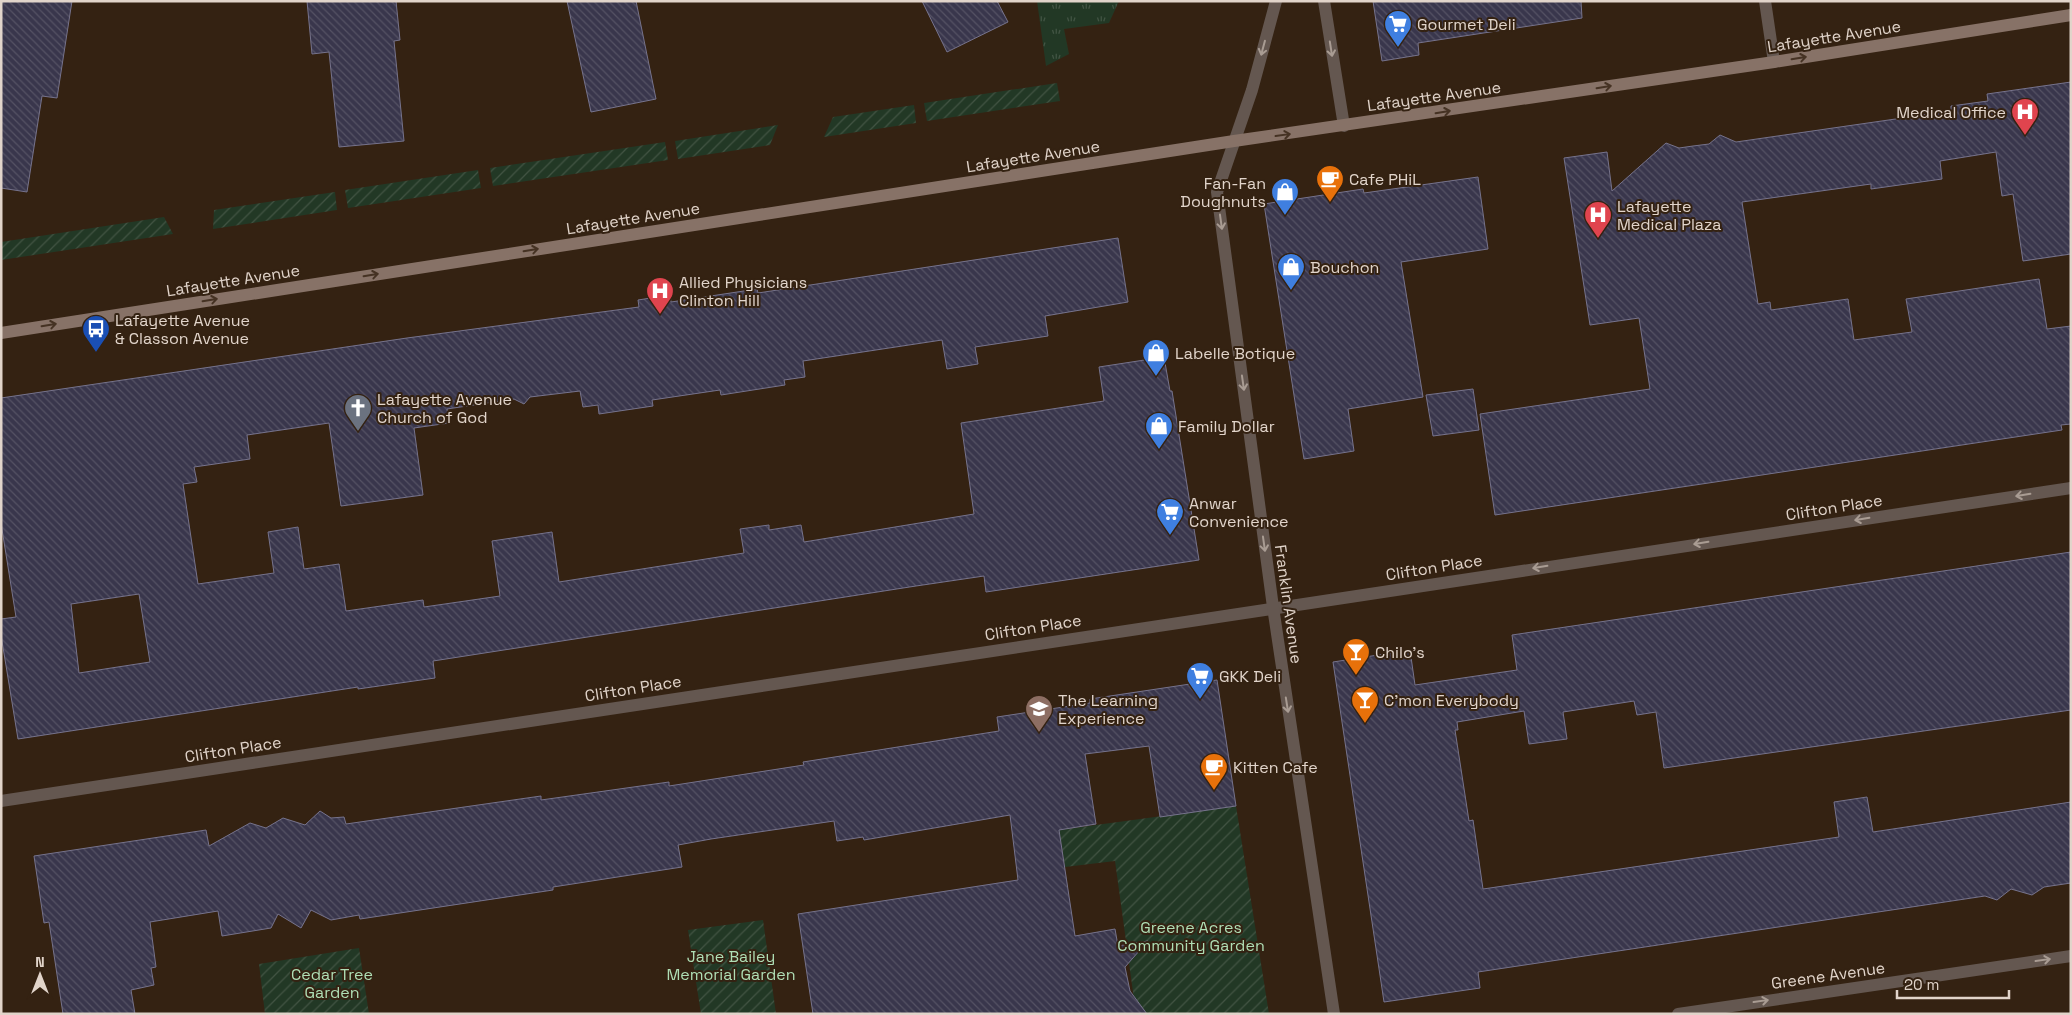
<svg xmlns="http://www.w3.org/2000/svg" width="2072" height="1015" viewBox="0 0 2072 1015" font-family="'Space Grotesk',sans-serif">
  <style>
    .grass { fill: url(#grass-tufts) }
    .garden { fill: url(#garden-furrows) }
    .building { fill: url(#building-back-hatch); stroke: #76738c; fill-rule: evenodd }
    .lines { fill: none; stroke-linecap: round; stroke-linejoin: round }
    .minor { stroke: #645750; stroke-width: 12 }
    .tertiary { stroke: #645750; stroke-width: 12 }
    .secondary { stroke: #877267; stroke-width: 12 }
    .oneway { stroke: #a99c93 }
    .oneway2 { stroke: #453223 }
    .labels { text-anchor: middle; stroke-width: 4; stroke-linejoin: round; paint-order: stroke }
    .poi-label { font-size: 16px; fill: #e1d4ca; stroke: #342212; text-anchor: start }
    .street-label { font-size: 16px; fill: #e1d4ca; stroke: #342212 }
    .park-label { font-size: 16px; fill: #afdeb5; stroke: #342212 }
  </style>
  <defs>
    <pattern id="grass-tufts" width="24" height="20" patternUnits="userSpaceOnUse" patternTransform="scale(1.25)"><rect width="24" height="20" fill="#223825"/><path d="M3 7l-1-3M5 7V3M7 7l1-3M15 17l-1-3M17 17v-4M19 17l1-3" fill="none" stroke="#425443"/></pattern>
    <pattern id="garden-furrows" width="10" height="10" patternUnits="userSpaceOnUse" patternTransform="scale(1.25)"><rect width="10" height="10" fill="#223825"/><path d="M-1 1l2-2M0 10L10 0M9 11l2-2" fill="none" stroke="#425443"/></pattern>
    <pattern id="building-back-hatch" width="6" height="6" patternUnits="userSpaceOnUse" patternTransform="scale(1.25)"><rect width="6" height="6" fill="#39364c"/><path d="M-1 5l2 2M0 0l6 6M5-1l2 2" fill="none" stroke="#555264"/></pattern>
  </defs>
  <rect width="100%" height="100%" fill="#342212"/>
  <path class="grass" d="M1037,1H1119L1109,23L1064,29L1069,54L1046,66Z"/>
  <path class="garden" d="M1057,83L1060,101L927,121L924,103Z
    M914,105L916,123L824,137L833,117Z
    M778,125L770,145L678,159L675,141Z
    M665,142L668,160L493,186L490,168Z
    M478,170L481,188L348,208L345,190Z
    M335,192L337,210L213,229L214,210Z
    M164,217L173,234L1,260V242Z
    M1236,806L1269,1014H1136L1115,861L1065,867L1059,830Z
    M763,920L776,1014H701L688,930Z
    M359,948L369,1014H265L259,964Z"/>
  <path class="building" d="M1,1H72L57,98L42,96L27,192L1,188Z
    M307,1H396L400,40L394,41L404,141L339,147L329,52L312,54Z
    M567,1H636L656,99L591,112Z
    M922,1H997L1008,22L947,52Z
    M1373,1H1581L1582,18L1418,43L1419,55L1382,61Z
    M2071,82V254L2023,261L2013,194L2002,196L1996,152L1940,161L1942,179L1871,189V184L1742,202L1758,304L1770,302L1771,310L1848,299L1854,340L1912,332L1906,299L2039,279L2047,329L2071,326V424L2061,425L2062,430L1495,515L1480,414L1650,389L1639,318L1590,325L1564,158L1607,152L1612,191L1666,143L1679,148L1693,146L1709,144L1720,135L1736,142L1951,111V106L1988,101L1987,94Z
    M1478,177L1488,249L1401,262L1423,397L1348,409L1354,451L1304,459L1264,204L1363,189L1364,193Z
    M1118,238L1128,302L1045,316L1048,336L975,347L978,364L947,369L942,340L803,361L805,377L784,380L785,385L721,395L720,390L652,400L653,406L599,414L598,405L583,407L580,391L530,397L524,404L514,399L447,409L449,423L414,428L423,495L341,506L329,423L247,435L250,459L194,467L197,482L183,484L198,584L274,573L268,532L298,527L304,569L339,564L346,611L423,600L424,607L500,596L492,541L552,532L559,582L744,553L740,529L769,525V530L801,525L804,542L974,514L961,423L1104,401L1099,367L1164,357L1170,391H1172L1199,560L986,592L984,576L916,586L433,661L435,678L358,689V687L18,739L1,635V619L16,617L1,523V398L407,338L639,307L638,300L670,295L671,302L757,289L758,293ZM139,594L150,662L79,673L71,604Z
    M1473,389L1479,430L1433,436L1426,395Z
    M2071,552V710L1664,768L1656,712L1637,715L1634,701L1563,712L1567,739L1529,744L1524,711L1457,722L1458,730H1455L1469,821L1473,820L1483,889L1839,837L1834,802L1867,797L1873,832L2071,802V883L2044,887L2032,895L2011,889L1997,900L1985,896L1478,972L1480,988L1384,1002L1333,662L1410,650L1415,685L1517,670L1512,635Z
    M1217,680L1236,806L1160,817L1149,746L1085,754L1096,824L1059,830L1075,936L1115,929L1118,946L1148,941L1125,967L1130,991L1147,1014H813L798,914L1018,880L1010,815L864,840L863,837L837,841L834,821L711,839L678,845L682,867L553,887V890L360,919L359,915L331,920L311,910L301,928L278,914L271,928L222,936L218,911L150,922L156,967L151,968L154,985L131,990L135,1014H63L49,922L44,923L34,856L206,830L209,846L250,823L266,828L283,818L305,825L320,811L331,818L344,817L346,824L541,796V800L669,782V786L804,765L803,762L999,731L997,717L1090,703V699Z"/>
  <g class="lines">
    <path class="minor" d="M1324,1L1344,126
      M1765,1L1774,62
      M1,801L2071,488
      M1678,1014L2071,956"/>
    <path class="tertiary" d="M1276,1L1252,90L1217,192L1273,607L1334,1014"/>
    <path class="secondary" d="M1,333L1234,141L1774,62L2071,15"/>
  </g>
  <defs><path id="oneway-shaft" d="M-6 0H5M1.5-3L5.5 0L1.5 3" fill="none" stroke-width="1.6" stroke-linecap="round" stroke-linejoin="round" transform="scale(1.25)"/></defs>
  <g class="oneway">
    <use href="#oneway-shaft" transform="translate(1263 48) rotate(105)"/>
    <use href="#oneway-shaft" transform="translate(1331 49) rotate(81)"/>
    <use href="#oneway-shaft" transform="translate(1221 222) rotate(82)"/>
    <use href="#oneway-shaft" transform="translate(1243 383) rotate(82)"/>
    <use href="#oneway-shaft" transform="translate(2023 495) rotate(171)"/>
    <use href="#oneway-shaft" transform="translate(1862 519) rotate(171)"/>
    <use href="#oneway-shaft" transform="translate(1701 543) rotate(171)"/>
    <use href="#oneway-shaft" transform="translate(1264 544) rotate(82)"/>
    <use href="#oneway-shaft" transform="translate(1540 567) rotate(171)"/>
    <use href="#oneway-shaft" transform="translate(1287 705) rotate(81)"/>
    <use href="#oneway-shaft" transform="translate(2043 960) rotate(-8)"/>
    <use href="#oneway-shaft" transform="translate(1761 1001) rotate(-8)"/>
  </g>
  <g class="oneway2">
    <use href="#oneway-shaft" transform="translate(1799 58) rotate(-9)"/>
    <use href="#oneway-shaft" transform="translate(1604 87) rotate(-9)"/>
    <use href="#oneway-shaft" transform="translate(1443 112) rotate(-9)"/>
    <use href="#oneway-shaft" transform="translate(1283 135) rotate(-8)"/>
    <use href="#oneway-shaft" transform="translate(531 250) rotate(-9)"/>
    <use href="#oneway-shaft" transform="translate(371 275) rotate(-9)"/>
    <use href="#oneway-shaft" transform="translate(210 300) rotate(-9)"/>
    <use href="#oneway-shaft" transform="translate(49 325) rotate(-9)"/>
  </g>
  <defs>
    <symbol id="supermarket-pin" viewBox="-11 -11 22 30"><path d="M0 17L-7.5 6A9.5 9.5 0 1 1 7.5 6Z" fill="#3f7fe0" stroke="#342212"/><path d="M-6-5.5h2.5l.6 2H6L4.5 2H-2.5L-4.4-4H-6ZM-1.5 3.2a1.3 1.3 0 1 0 .1 0ZM3 3.2a1.3 1.3 0 1 0 .1 0Z" fill="#fff"/></symbol>
    <symbol id="hospital-pin" viewBox="-11 -11 22 30"><path d="M0 17L-7.5 6A9.5 9.5 0 1 1 7.5 6Z" fill="#e0444e" stroke="#342212"/><path d="M-5-5h3v3.5h4V-5h3V5h-3V1.5h-4V5h-3Z" fill="#fff"/></symbol>
    <symbol id="cafe-pin" viewBox="-11 -11 22 30"><path d="M0 17L-7.5 6A9.5 9.5 0 1 1 7.5 6Z" fill="#e8710a" stroke="#342212"/><path d="M-5.5-4.5H6V0H3Q3 3.5 0 3.5H-2.5Q-5.5 3.5-5.5 0ZM3-3.2v2h1.7v-2ZM-6 4.5H4V6H-6Z" fill="#fff"/></symbol>
    <symbol id="shop-pin" viewBox="-11 -11 22 30"><path d="M0 17L-7.5 6A9.5 9.5 0 1 1 7.5 6Z" fill="#3f7fe0" stroke="#342212"/><path d="M-5-2.5h2.3a2.7 3.5 0 0 1 5.4 0H5L5.5 6h-11ZM-1.5-2.5h3a1.5 2.3 0 0 0-3 0Z" fill="#fff"/></symbol>
    <symbol id="bus-pin" viewBox="-11 -11 22 30"><path d="M0 17L-7.5 6A9.5 9.5 0 1 1 7.5 6Z" fill="#1a4fb4" stroke="#342212"/><path d="M-5-6H5V4H4V6H2V4H-2V6H-4V4H-5ZM-3.5-4V0h7V-4ZM-3.5 1.2v1.5H-2V1.2ZM2 1.2v1.5H3.5V1.2Z" fill="#fff"/></symbol>
    <symbol id="church-pin" viewBox="-11 -11 22 30"><path d="M0 17L-7.5 6A9.5 9.5 0 1 1 7.5 6Z" fill="#6b7280" stroke="#342212"/><path d="M-1.2-6h2.4v3.5h3.3v2.4h-3.3V6h-2.4V-.1h-3.3v-2.4h3.3Z" fill="#fff"/></symbol>
    <symbol id="bar-pin" viewBox="-11 -11 22 30"><path d="M0 17L-7.5 6A9.5 9.5 0 1 1 7.5 6Z" fill="#e8710a" stroke="#342212"/><path d="M-6-5H6L.8 .8V4.5H3.5V6h-7V4.5H-.8V.8Z" fill="#fff"/></symbol>
    <symbol id="school-pin" viewBox="-11 -11 22 30"><path d="M0 17L-7.5 6A9.5 9.5 0 1 1 7.5 6Z" fill="#8d6e63" stroke="#342212"/><path d="M0-5L7-2L0 1L-7-2ZM-4 1L0 2.5L4 1V4Q0 6-4 4Z" fill="#fff"/></symbol>
  </defs>
  <g fill-rule="evenodd">
    <use href="#supermarket-pin" x="1382" y="8" width="32" height="43"/>
    <use href="#hospital-pin" x="2009" y="96" width="32" height="43"/>
    <use href="#cafe-pin" x="1314" y="163" width="32" height="43"/>
    <use href="#shop-pin" x="1269" y="176" width="32" height="43"/>
    <use href="#hospital-pin" x="1582" y="199" width="32" height="43"/>
    <use href="#shop-pin" x="1275" y="251" width="32" height="43"/>
    <use href="#hospital-pin" x="644" y="275" width="32" height="43"/>
    <use href="#bus-pin" x="80" y="313" width="32" height="43"/>
    <use href="#shop-pin" x="1140" y="337" width="32" height="43"/>
    <use href="#church-pin" x="342" y="392" width="32" height="43"/>
    <use href="#shop-pin" x="1143" y="410" width="32" height="43"/>
    <use href="#supermarket-pin" x="1154" y="496" width="32" height="43"/>
    <use href="#bar-pin" x="1340" y="636" width="32" height="43"/>
    <use href="#supermarket-pin" x="1184" y="660" width="32" height="43"/>
    <use href="#bar-pin" x="1349" y="684" width="32" height="43"/>
    <use href="#school-pin" x="1023" y="693" width="32" height="43"/>
    <use href="#cafe-pin" x="1198" y="751" width="32" height="43"/>
  </g>
  <g class="labels">
    <g class="poi-label">
      <text x="1417" y="30">Gourmet Deli</text>
      <text x="2006" y="118" text-anchor="end">Medical Office</text>
      <text x="1349" y="185">Cafe PHiL</text>
      <text x="1266" y="189" text-anchor="end">Fan-Fan<tspan x="1266" dy="18">Doughnuts</tspan></text>
      <text x="1617" y="212">Lafayette<tspan x="1617" dy="18">Medical Plaza</tspan></text>
      <text x="1310" y="273">Bouchon</text>
      <text x="679" y="288">Allied Physicians<tspan x="679" dy="18">Clinton Hill</tspan></text>
      <text x="115" y="326">Lafayette Avenue<tspan x="115" dy="18">&amp; Classon Avenue</tspan></text>
      <text x="1175" y="359">Labelle Botique</text>
      <text x="377" y="405">Lafayette Avenue<tspan x="377" dy="18">Church of God</tspan></text>
      <text x="1178" y="432">Family Dollar</text>
      <text x="1189" y="509">Anwar<tspan x="1189" dy="18">Convenience</tspan></text>
      <text x="1375" y="658">Chilo's</text>
      <text x="1219" y="682">GKK Deli</text>
      <text x="1058" y="706">The Learning<tspan x="1058" dy="18">Experience</tspan></text>
      <text x="1384" y="706">C'mon Everybody</text>
      <text x="1233" y="773">Kitten Cafe</text>
    </g>
    <g class="street-label">
      <text transform="translate(1834 36) rotate(-9)" y="6">Lafayette Avenue</text>
      <text transform="translate(1434 96) rotate(-8)" y="6">Lafayette Avenue</text>
      <text transform="translate(1033 156) rotate(-9)" y="6">Lafayette Avenue</text>
      <text transform="translate(633 218) rotate(-9)" y="6">Lafayette Avenue</text>
      <text transform="translate(233 280) rotate(-9)" y="6">Lafayette Avenue</text>
      <text transform="translate(1834 507) rotate(-9)" y="6">Clifton Place</text>
      <text transform="translate(1434 567) rotate(-9)" y="6">Clifton Place</text>
      <text transform="translate(1289 604) rotate(82)" y="6">Franklin Avenue</text>
      <text transform="translate(1033 627) rotate(-9)" y="6">Clifton Place</text>
      <text transform="translate(633 688) rotate(-9)" y="6">Clifton Place</text>
      <text transform="translate(233 749) rotate(-9)" y="6">Clifton Place</text>
      <text transform="translate(1828 975) rotate(-8)" y="6">Greene Avenue</text>
    </g>
    <g class="park-label">
      <text x="1191" y="933">Greene Acres<tspan x="1191" dy="18">Community Garden</tspan></text>
      <text x="731" y="962">Jane Bailey<tspan x="731" dy="18">Memorial Garden</tspan></text>
      <text x="332" y="980">Cedar Tree<tspan x="332" dy="18">Garden</tspan></text>
    </g>
  </g>
  <rect width="2072" height="1015" fill="none" stroke="#e1d4ca" stroke-width="5"/>
  <g transform="translate(40 975)" stroke="#342212" stroke-width="4" paint-order="stroke">
  <path d="M0-4L9 19L0 12L-9 19Z" fill="#e1d4ca"/>
  <text y="-8" font-size="14" font-weight="bold" text-anchor="middle" fill="#e1d4ca">N</text>
  </g>
  <path d="M1897 990v8h112v-8" fill="none" stroke="#e1d4ca" stroke-width="2.5"/>
  <text x="1904" y="990" font-size="15" fill="#e1d4ca" stroke="#342212" stroke-width="4" paint-order="stroke">20 m</text>
</svg>
